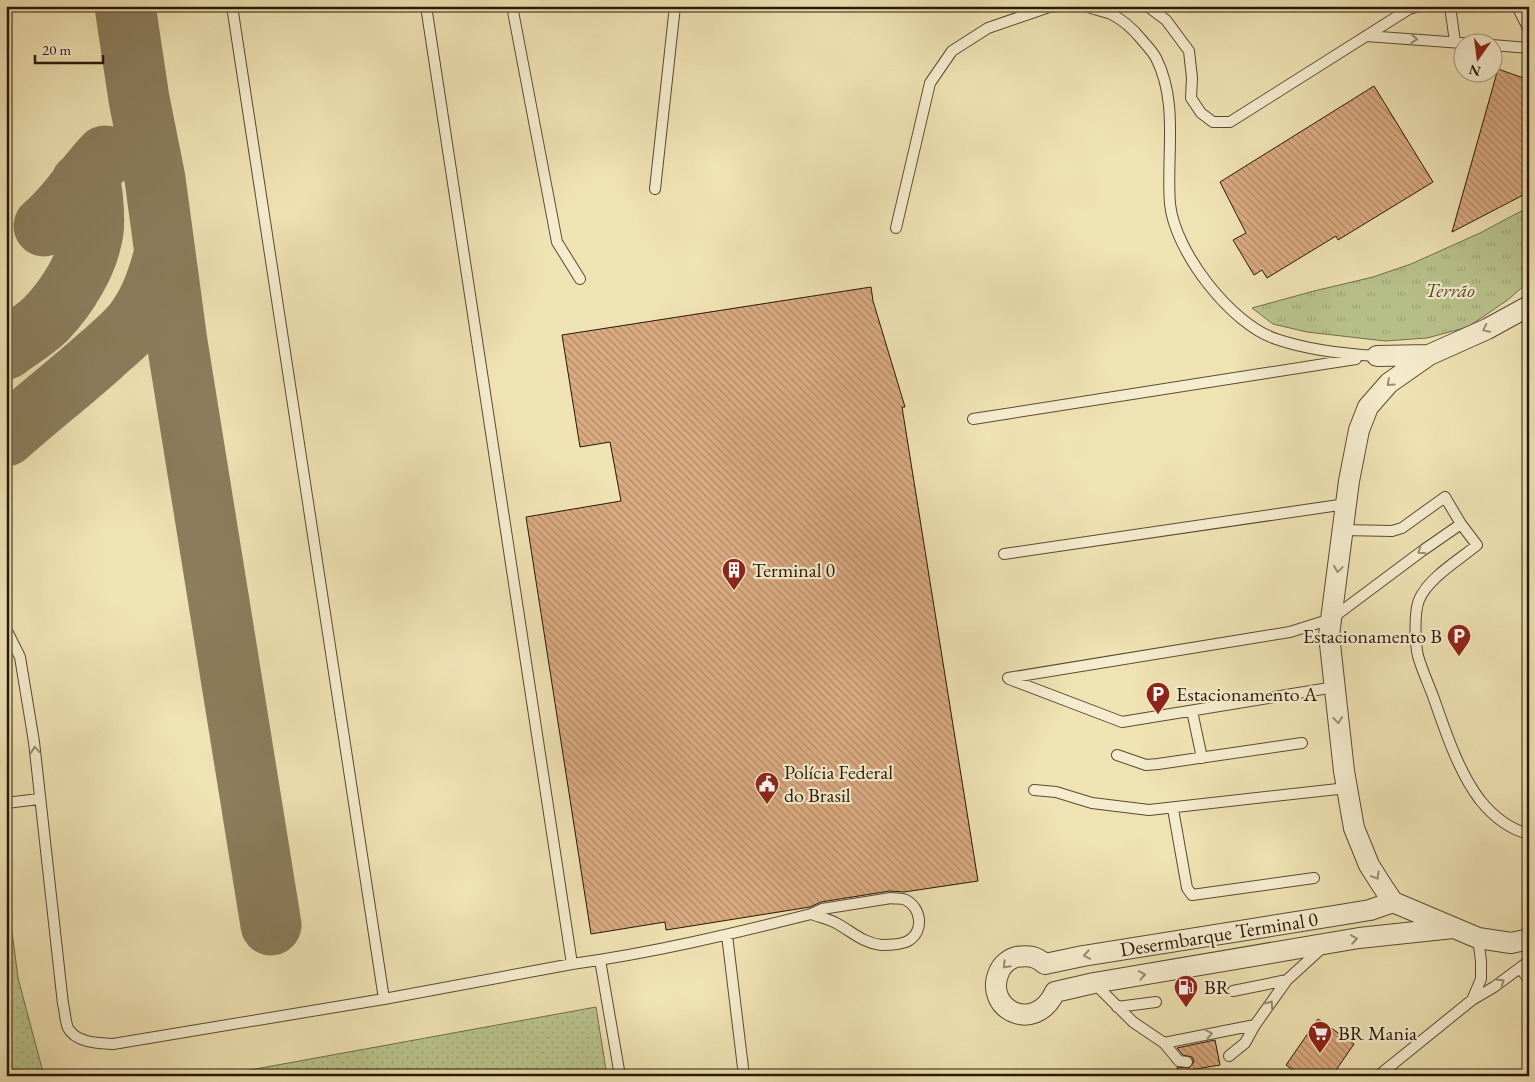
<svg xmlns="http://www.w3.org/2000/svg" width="1535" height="1082" viewBox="0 0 1535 1082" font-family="'EB Garamond',serif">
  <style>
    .grass { fill: url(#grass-dots); stroke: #706e4a }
    .park { fill: url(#park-tufts); stroke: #706e4a }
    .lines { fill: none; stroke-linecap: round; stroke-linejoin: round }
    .taxiway { stroke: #8c7d5d; stroke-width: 61 }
    .building { fill: url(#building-back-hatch); stroke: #281807 }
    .lane-casing { stroke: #5a4a32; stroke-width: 12 }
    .street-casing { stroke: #5a4a32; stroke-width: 22 }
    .lane { stroke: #f5ecce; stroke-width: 10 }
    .street { stroke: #f5ecce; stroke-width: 20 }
    .oneway { stroke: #998d74 }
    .labels { text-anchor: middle; stroke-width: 4.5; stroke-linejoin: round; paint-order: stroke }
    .park-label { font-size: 20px; font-style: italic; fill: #544b2f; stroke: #f5ecce }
    .poi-label { font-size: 20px; fill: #281807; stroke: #f5ecce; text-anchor: start }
    .street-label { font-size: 20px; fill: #281807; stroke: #f5ecce }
  </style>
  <defs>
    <pattern id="grass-dots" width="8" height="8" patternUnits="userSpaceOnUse" patternTransform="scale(1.25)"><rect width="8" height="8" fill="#b9c38c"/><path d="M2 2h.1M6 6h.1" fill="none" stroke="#9fa777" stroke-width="1.8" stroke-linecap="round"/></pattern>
    <pattern id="park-tufts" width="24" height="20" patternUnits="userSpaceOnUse" patternTransform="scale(1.25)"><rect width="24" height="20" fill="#b9c38c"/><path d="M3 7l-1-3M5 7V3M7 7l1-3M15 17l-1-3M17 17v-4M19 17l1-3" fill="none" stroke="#9fa777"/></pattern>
    <pattern id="building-back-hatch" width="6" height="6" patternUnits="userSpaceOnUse" patternTransform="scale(1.25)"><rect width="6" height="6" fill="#daaa80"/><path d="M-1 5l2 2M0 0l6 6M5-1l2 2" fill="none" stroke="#b18967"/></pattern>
  </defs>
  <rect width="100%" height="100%" fill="#efe2b3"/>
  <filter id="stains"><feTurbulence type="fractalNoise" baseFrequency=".004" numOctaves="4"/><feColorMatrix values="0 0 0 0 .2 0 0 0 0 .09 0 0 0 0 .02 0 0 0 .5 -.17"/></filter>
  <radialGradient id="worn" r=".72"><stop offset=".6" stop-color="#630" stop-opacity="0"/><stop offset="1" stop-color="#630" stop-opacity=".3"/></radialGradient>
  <path class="grass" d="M6,885L18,978L44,1076H6Z
    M596,1007L607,1076H217Z"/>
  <path class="park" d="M1529,207V281L1509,299L1468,327L1427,338L1385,341L1307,332L1273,324L1252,308L1314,291L1373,277L1411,264L1480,233Z"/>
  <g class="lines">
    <path class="taxiway" d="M125,6L139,99L155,179L177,342L271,925
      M44,226C68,206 83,179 105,156
      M6,349C19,339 35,330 46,319C68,296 88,263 93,232C95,219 93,206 92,193L81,183
      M6,436C37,408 71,382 102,354C115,342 130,331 139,316C152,297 158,277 164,256"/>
  </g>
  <path class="building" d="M1498,69L1529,80V192L1452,232Z
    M1374,86L1433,182L1338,240L1336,236L1267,278L1262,270L1254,275L1233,240L1246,233L1220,182Z
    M871,287L873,301L905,407H902L978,881L904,892L890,891L821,902L810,907L666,930L665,922L591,934L526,517L621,501L610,442L580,447L562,335Z
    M1318,1019L1354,1044L1332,1076H1301L1286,1065Z
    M1215,1040L1220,1065L1178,1072L1177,1067L1189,1068L1194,1062L1192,1057L1183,1055L1177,1048Z"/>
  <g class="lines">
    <defs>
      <path id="lane" d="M232,6C284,337 334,668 384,999
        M512,6L557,242L580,279
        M1085,6C1093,9 1103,11 1111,14C1123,20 1134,30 1142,40C1147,46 1153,52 1156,58C1179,103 1166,156 1170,204C1175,252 1231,324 1276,339C1308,350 1343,354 1377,356
        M1147,6L1166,20L1189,51L1192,78L1191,98L1201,113L1213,122H1230L1409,9L1419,6
        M1450,6L1455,42
        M1517,6L1529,30
        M1366,36L1462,43
        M1492,45L1529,48
        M655,189L675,6
        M896,228L930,83L952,51L988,28L1049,7L1057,6
        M973,419L1356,359
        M1343,530L1392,531L1402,528L1445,497L1461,524L1477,545C1459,560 1428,578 1419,600C1414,612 1415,644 1418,656C1422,670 1428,683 1433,696C1445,730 1458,771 1480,800C1493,816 1508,829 1529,834
        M1004,554L1346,504
        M6,629L20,657L34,742L63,1004C65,1011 65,1021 68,1028C76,1043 98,1043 113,1044L384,999L572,964L426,6
        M1008,678L1290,632L1331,619L1422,551L1461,524
        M1009,679L1122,722L1335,687
        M1192,711L1202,758
        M1117,755L1146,765L1158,764L1302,743
        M1034,790L1056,792L1092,803L1149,810L1347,788
        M6,803L39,799
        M1173,809L1187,888L1192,895L1314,878
        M891,898C896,899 901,898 906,900C921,908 925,931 908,941C901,945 889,945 881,945C863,943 851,931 836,923C829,919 819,917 811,914L822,909Z
        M727,935L744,1076
        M600,960L620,1076
        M572,964C652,953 732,934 811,914
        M1520,968L1529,980
        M1094,983L1133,1022L1164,1043L1179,1061L1187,1062
        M1233,991L1287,980
        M1472,1000L1481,979V961L1478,938
        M1117,1007L1156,1002
        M1164,1043L1255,1025
        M1229,1056L1245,1043L1255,1025L1287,980L1322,948
        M1378,1076L1472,1000L1494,987L1529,961"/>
      <path id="street" d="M1529,306L1487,329L1429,355L1389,383L1368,407L1359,430L1349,481L1329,635L1344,771L1354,828L1369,865L1381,884L1393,902L1478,938L1511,943L1529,939
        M1377,356L1429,355
        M1393,902L1370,910L1346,914L1083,956L1045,964C1036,956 1028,955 1016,957C1009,959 1002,965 999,972C983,1008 1034,1036 1055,992L1094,983L1359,938L1453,928"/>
    </defs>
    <use href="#lane" class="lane-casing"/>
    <use href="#street" class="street-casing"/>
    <use href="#lane" class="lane"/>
    <use href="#street" class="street"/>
  </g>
  <defs><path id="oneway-chevron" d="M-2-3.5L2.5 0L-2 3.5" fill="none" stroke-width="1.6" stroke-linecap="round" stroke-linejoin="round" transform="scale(1.25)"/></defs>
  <g class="oneway">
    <use href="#oneway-chevron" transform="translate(1414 39) rotate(4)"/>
    <use href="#oneway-chevron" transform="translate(1486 329) rotate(154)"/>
    <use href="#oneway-chevron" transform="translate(1390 383) rotate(138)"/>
    <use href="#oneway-chevron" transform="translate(1421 551) rotate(145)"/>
    <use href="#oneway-chevron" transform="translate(1338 569) rotate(98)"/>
    <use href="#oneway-chevron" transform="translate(1338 720) rotate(84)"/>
    <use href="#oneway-chevron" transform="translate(35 750) rotate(-95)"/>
    <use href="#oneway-chevron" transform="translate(1376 876) rotate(59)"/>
    <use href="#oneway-chevron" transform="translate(1354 939) rotate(-9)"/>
    <use href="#oneway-chevron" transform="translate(1087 955) rotate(170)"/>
    <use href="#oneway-chevron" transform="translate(1006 965) rotate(135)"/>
    <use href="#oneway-chevron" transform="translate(1142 975) rotate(-10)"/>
    <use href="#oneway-chevron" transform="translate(1501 982) rotate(-35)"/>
    <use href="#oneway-chevron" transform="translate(1270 1004) rotate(-54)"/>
    <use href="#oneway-chevron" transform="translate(1209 1034) rotate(-11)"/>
  </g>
  <defs>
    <symbol id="building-pin" viewBox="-11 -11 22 30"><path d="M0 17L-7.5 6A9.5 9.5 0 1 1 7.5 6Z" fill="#8f2418" stroke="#f5ecce"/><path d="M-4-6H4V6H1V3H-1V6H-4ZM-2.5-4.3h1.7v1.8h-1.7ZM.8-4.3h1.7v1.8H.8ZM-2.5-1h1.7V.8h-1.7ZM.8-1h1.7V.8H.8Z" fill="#fff"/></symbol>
    <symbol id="parking-pin" viewBox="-11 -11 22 30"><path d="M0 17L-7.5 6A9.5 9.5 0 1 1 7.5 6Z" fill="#8f2418" stroke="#f5ecce"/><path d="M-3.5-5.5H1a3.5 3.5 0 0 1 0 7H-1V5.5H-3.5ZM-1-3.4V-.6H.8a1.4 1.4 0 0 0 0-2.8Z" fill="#fff"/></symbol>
    <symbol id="civic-pin" viewBox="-11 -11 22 30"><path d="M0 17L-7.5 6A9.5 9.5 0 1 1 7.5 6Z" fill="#8f2418" stroke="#f5ecce"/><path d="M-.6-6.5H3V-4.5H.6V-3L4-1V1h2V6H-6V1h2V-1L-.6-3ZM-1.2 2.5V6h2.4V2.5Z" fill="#fff"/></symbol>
    <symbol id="fuel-pin" viewBox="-11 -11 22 30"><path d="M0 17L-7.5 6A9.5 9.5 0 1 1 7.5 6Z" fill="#8f2418" stroke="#f5ecce"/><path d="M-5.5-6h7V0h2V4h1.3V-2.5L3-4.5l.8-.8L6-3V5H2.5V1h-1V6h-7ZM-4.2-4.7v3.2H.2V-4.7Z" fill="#fff"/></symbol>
    <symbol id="supermarket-pin" viewBox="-11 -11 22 30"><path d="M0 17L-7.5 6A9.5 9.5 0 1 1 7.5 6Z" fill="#8f2418" stroke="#f5ecce"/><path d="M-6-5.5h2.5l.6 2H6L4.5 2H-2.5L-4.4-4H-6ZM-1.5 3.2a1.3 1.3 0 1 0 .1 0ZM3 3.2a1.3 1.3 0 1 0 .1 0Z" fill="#fff"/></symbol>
  </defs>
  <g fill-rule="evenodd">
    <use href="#building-pin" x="720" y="556" width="28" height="38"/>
    <use href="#parking-pin" x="1445" y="622" width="28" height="38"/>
    <use href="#parking-pin" x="1144" y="680" width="28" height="38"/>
    <use href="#civic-pin" x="753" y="770" width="28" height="38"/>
    <use href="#fuel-pin" x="1172" y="973" width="28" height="38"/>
    <use href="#supermarket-pin" x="1306" y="1019" width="28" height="38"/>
  </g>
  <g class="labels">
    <g class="park-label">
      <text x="1450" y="297">Terrão</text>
    </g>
    <g class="poi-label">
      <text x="752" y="577">Terminal 0</text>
      <text x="1442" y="643" text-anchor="end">Estacionamento B</text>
      <text x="1176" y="701">Estacionamento A</text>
      <text x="784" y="779">Polícia Federal<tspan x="784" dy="23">do Brasil</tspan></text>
      <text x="1204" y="994">BR</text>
      <text x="1338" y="1040">BR Mania</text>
    </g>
    <g class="street-label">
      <text transform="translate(1219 934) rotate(-9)" y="7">Desermbarque Terminal 0</text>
    </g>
  </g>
  <rect width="1535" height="1082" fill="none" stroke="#efe2b3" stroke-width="25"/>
  <rect x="8" y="8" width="1520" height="1067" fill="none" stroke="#281807" stroke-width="2.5"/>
  <rect x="12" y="12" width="1510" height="1057" fill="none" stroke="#281807"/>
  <g transform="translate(1478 58) rotate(194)"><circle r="24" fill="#f5ecce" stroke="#a3977e"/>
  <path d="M0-4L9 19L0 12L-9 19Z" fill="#8f2418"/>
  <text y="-8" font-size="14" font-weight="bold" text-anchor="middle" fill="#281807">N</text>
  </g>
  <path d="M35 55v8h68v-8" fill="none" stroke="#281807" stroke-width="2.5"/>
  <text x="42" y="55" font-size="15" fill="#281807" stroke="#f5ecce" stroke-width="4" paint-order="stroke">20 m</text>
  <rect width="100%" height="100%" filter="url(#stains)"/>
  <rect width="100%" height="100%" fill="url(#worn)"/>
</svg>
